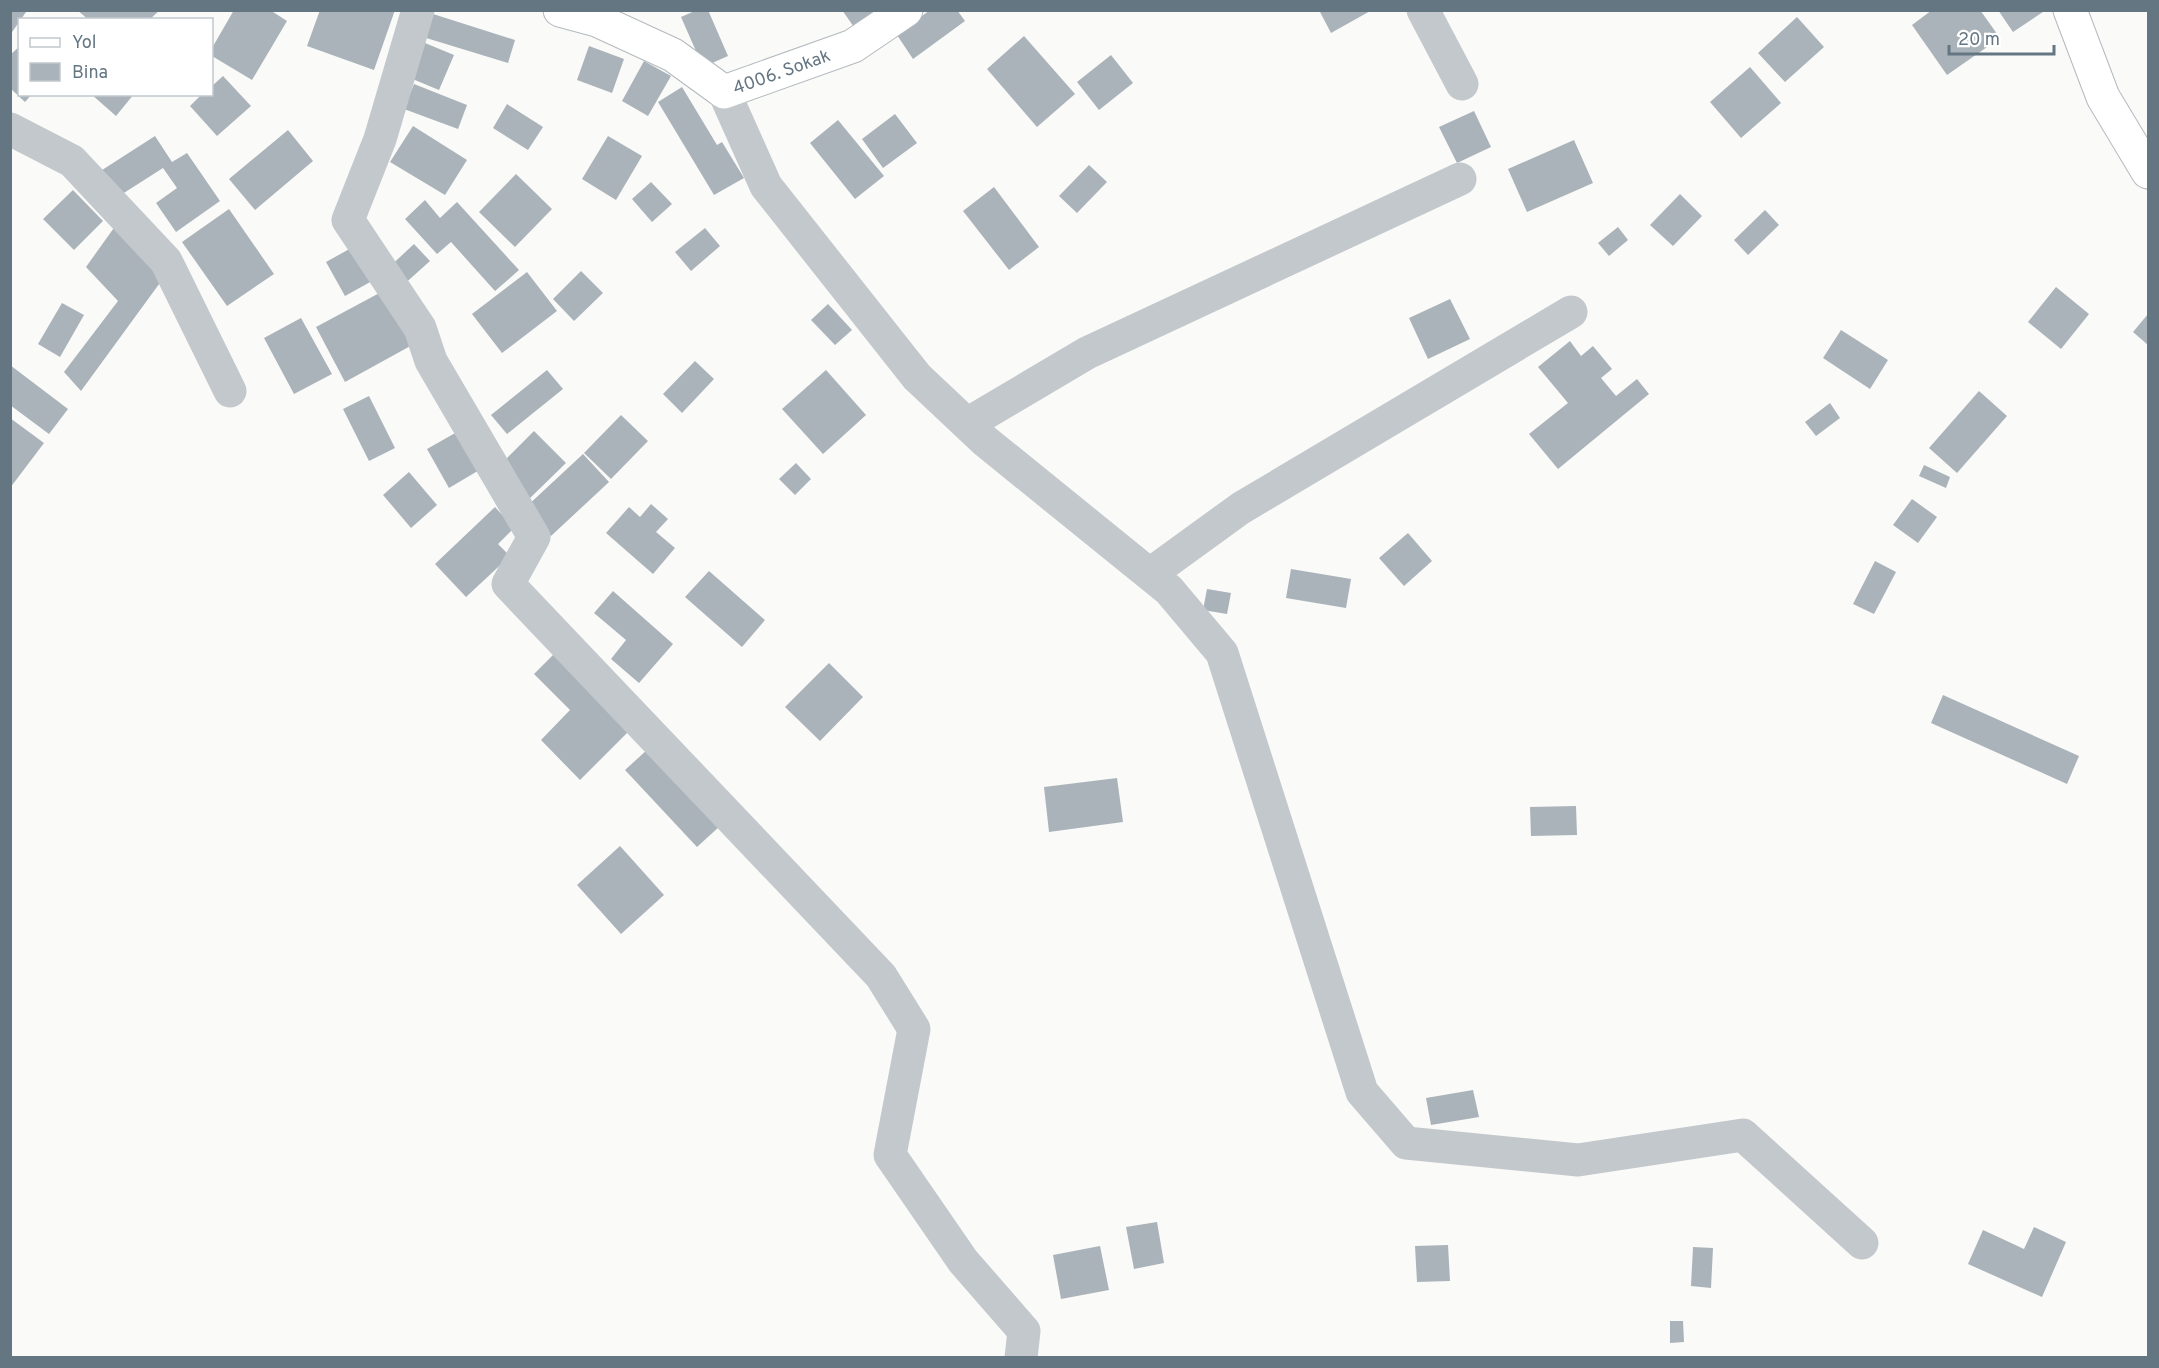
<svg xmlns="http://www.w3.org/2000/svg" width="2159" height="1368" viewBox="0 0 2159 1368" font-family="Overpass,sans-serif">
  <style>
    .building { fill: #aab3b9 }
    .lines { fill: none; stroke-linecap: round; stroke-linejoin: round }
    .secondary-casing { stroke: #b3babf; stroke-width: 35 }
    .street { stroke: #c3c8cc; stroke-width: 33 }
    .secondary { stroke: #fff; stroke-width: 33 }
    .labels { text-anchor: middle; stroke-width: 6; stroke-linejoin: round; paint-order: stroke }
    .street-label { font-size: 18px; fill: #657683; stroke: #fff }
  </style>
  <rect width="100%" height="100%" fill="#fafaf8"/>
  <path class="building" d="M10,10L26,12L10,35Z
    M77,10H160L149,20H89Z
    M234,10H270L287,21L252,80L212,56V48Z
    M320,10H395L374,70L307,46Z
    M697,10H708L728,56L703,67L681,17Z
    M842,10H884L856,30Z
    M930,10H957L965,21L913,59L897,35Z
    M1319,10H1372L1331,33Z
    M1932,10H1980L2000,38L1947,75L1912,25Z
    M1998,10H2046L2013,32Z
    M430,13L515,40L508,63L423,37Z
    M1797,17L1824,47L1785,82L1758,53Z
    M1024,36L1075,94L1037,127L987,69Z
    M425,43L454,55L439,90L410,78Z
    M20,46V94H32L25,102L10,88V55Z
    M589,46L624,59L612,93L577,80Z
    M1111,55L1133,83L1099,110L1077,82Z
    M644,61L671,76L648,116L622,101Z
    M1750,67L1781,103L1741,138L1710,102Z
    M223,76L251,106L217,136L190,106L202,94H212V86Z
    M414,84L467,105L458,129L404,109Z
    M682,87L717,145L722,142L744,178L714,195L658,102Z
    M91,94H134L116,116Z
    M507,104L543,127L528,150L493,128Z
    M1474,111L1491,147L1457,163L1439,127Z
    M895,114L917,143L883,168L862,139Z
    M838,120L884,176L855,199L810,143Z
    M413,126L467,160L445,195L390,162Z
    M288,130L313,161L255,210L229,179Z
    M155,136L172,162L187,153L220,201L176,232L156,203L177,188L163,168L116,198L99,172Z
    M608,136L642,156L616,200L582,179Z
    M1574,140L1593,183L1527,212L1508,169Z
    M1089,165L1107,182L1077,213L1059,196Z
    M516,174L552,209L515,247L479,212Z
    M651,182L672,204L652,222L632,199Z
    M994,187L1039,247L1009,270L963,211Z
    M73,190L103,221L74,250L43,219Z
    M1680,194L1702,216L1673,246L1650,225Z
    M425,200L440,218L457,202L519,270L495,291L451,242L437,254L405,219Z
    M229,209L274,274L227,306L182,242Z
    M1765,210L1779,225L1748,255L1734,240Z
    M116,225L162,280L81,391L64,372L118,301L86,267Z
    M1618,227L1628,240L1609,256L1598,243Z
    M705,228L720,246L691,271L675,252Z
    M414,244L430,261L401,287L385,271Z
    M353,247L372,281L345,296L326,262Z
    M581,271L603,293L574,321L553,299Z
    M527,272L557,311L502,353L472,314Z
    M2056,287L2089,314L2061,349L2028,322Z
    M385,290L414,344L345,382L316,327Z
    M1450,299L1470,339L1428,359L1409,318Z
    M62,303L84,315L60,357L38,344Z
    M828,304L852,330L835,345L811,320Z
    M2148,314V345L2133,332Z
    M301,318L332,374L294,394L264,338Z
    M1841,330L1888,360L1870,389L1823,358Z
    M1570,341L1581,356L1593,346L1612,369L1601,378L1616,396L1637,379L1649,394L1558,469L1529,434L1568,403L1538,367Z
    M695,361L714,379L682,413L663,394Z
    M10,365L68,409L49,434L10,405Z
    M547,370L563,389L507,434L491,415Z
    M826,370L866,415L823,454L782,409Z
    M1979,391L2007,416L1957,473L1929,448Z
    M369,396L395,448L369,461L343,409Z
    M1830,403L1840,418L1816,436L1805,422Z
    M621,415L648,441L611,479L584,453Z
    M10,418L44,443L10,488Z
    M464,428L486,466L449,488L427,449Z
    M534,431L566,463L528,500L497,468Z
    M583,454L609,482L551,536L525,508Z
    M796,463L811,479L795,495L779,479Z
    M1924,465L1950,477L1946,488L1919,476Z
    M409,472L437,505L411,528L383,495Z
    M1912,499L1937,517L1918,543L1893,525Z
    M651,504L668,519L656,532L675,548L653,574L606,533L629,507L640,517Z
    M495,507L514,528L498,544L510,556L466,597L435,564Z
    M1408,533L1432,561L1404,586L1379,558Z
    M1875,561L1896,572L1874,614L1853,604Z
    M1291,569L1351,579L1346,608L1286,598Z
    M709,571L765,620L742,647L685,597Z
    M1207,589L1231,593L1227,614L1203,610Z
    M613,591L673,644L639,683L611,659L626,640L594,613Z
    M560,648L636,724L580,780L541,740L570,710L534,674Z
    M829,663L863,697L820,741L785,707Z
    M1943,695L2079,756L2067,784L1931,723Z
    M648,749L720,826L697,847L625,770Z
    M1117,778L1123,822L1049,832L1044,787Z
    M1576,806L1577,835L1531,836L1530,807Z
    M620,846L664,895L621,934L577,885Z
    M1473,1090L1479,1117L1431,1125L1426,1098Z
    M1157,1222L1164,1263L1134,1269L1126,1227Z
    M2034,1227L2066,1242L2042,1297L1968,1264L1983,1230L2024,1249Z
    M1448,1245L1450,1281L1417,1282L1415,1246Z
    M1100,1246L1109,1290L1061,1299L1053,1255Z
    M1693,1247L1713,1248L1711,1288L1691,1286Z
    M1670,1321H1683L1684,1342L1670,1343Z"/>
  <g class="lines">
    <defs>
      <g id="secondary">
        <path id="s1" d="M560,10L597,20L673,55L724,92L853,46L906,10"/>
        <path d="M2070,10L2103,97L2148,172"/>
      </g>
    </defs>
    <use href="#secondary" class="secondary-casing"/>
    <path class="street" d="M418,10L380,139L348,220L420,328L431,361L534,537L508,584L881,976L914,1029L890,1155L963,1261L1024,1331L1021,1358
      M1423,10L1462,84
      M724,92L766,186L917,377L985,441L1169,590L1222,653L1362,1092L1406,1143L1578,1160L1743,1135L1862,1243
      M10,129L72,161L166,261L230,391
      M967,424L1087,353L1460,179
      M1150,574L1241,508L1571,312"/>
    <use href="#secondary" class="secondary"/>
  </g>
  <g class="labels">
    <g class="street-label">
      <text dy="6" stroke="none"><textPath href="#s1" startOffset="246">4006. Sokak</textPath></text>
    </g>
  </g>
  <rect width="2159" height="1368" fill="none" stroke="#657683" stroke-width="24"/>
  <rect x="18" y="18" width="195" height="78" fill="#ffffff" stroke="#c1c8cd" stroke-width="1.5"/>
  <rect x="30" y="38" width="30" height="9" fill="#ffffff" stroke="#c1c8cd" stroke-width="1.5"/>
  <text x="72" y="48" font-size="18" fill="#657683">Yol</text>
  <rect x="30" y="63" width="30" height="18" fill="#aab3b9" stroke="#c1c8cd" stroke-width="1.5"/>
  <text x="72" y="78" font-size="18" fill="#657683">Bina</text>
  <path d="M1949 45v9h105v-9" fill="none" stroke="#657683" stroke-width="3"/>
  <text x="1958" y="45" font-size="18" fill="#657683" stroke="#ffffff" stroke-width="4.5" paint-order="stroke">20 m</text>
</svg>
